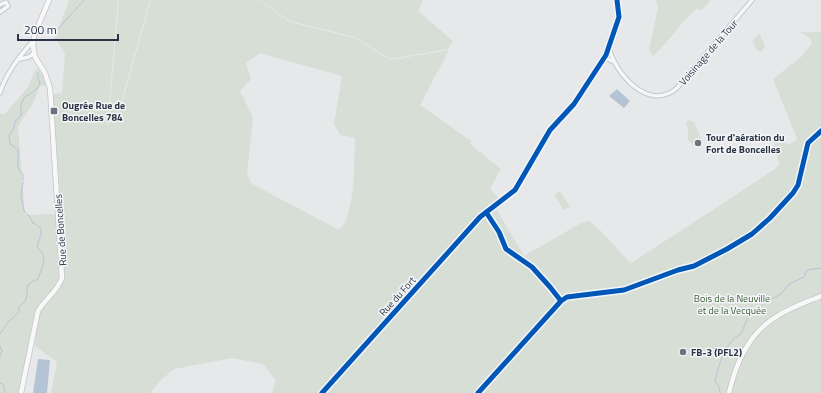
<svg xmlns="http://www.w3.org/2000/svg" width="821" height="393" viewBox="0 0 821 393" font-family="'Titillium Web',sans-serif">
  <style>
    .green { fill: #d6ded6; fill-rule: evenodd }
    .water { fill: #b4c4d5 }
    .lines { fill: none; stroke-linecap: round; stroke-linejoin: round }
    .stream { stroke: #b4c4d5; stroke-width: 1 }
    .minor-casing { stroke: #c4c6c8; stroke-width: 5.5 }
    .major-casing { stroke: #c2c5c8; stroke-width: 6 }
    .minor { stroke: #f5f6f7; stroke-width: 3.5 }
    .major { stroke: #f8f8f8; stroke-width: 4.5 }
    .cycleway-casing { stroke: #f4f6f9; stroke-width: 8 }
    .cycleway { stroke: #0057b8; stroke-width: 5 }
    .poi-dot { fill: #6c737f; stroke: #f4f6f9; stroke-width: 1.5 }
    .labels { text-anchor: middle; stroke-width: 3; stroke-linejoin: round; paint-order: stroke }
    .street-label { font-size: 10px; fill: #2b3445; stroke: #f4f6f9 }
    .poi-label { font-size: 10px; font-weight: bold; fill: #2b3445; stroke: #f4f6f9; text-anchor: start }
    .park-label { font-size: 10px; fill: #3f6138; stroke: #f4f6f9 }
  </style>
  <rect width="100%" height="100%" fill="#e6e8ea"/>
  <path class="green" d="M69,0H118L107,127L120,110L151,0H259L290,22L355,38L390,60L449,50L420,105L471,141L470,144L501,169L490,188L500,200L484,211L474,221L320,393H272L276,380L263,364L232,358L174,369L162,379L150,393H51L57,362L35,346C36,336 36,321 40,312C46,299 59,293 64,279L60,193L52,94L62,93L65,54L55,38ZM260,53L342,76L334,124L340,135L355,138C354,161 356,215 339,230L252,184L247,174L253,117L240,91L251,79L246,63Z
    M119,0H150L119,110L108,125Z
    M260,0H423L418,11L453,41L448,49L390,59L355,37L290,21Z
    M656,0H711L702,10L696,9C680,23 669,42 653,56L649,50L658,7Z
    M800,32H821V393H325L474,225L495,207L524,256L583,222L589,221L601,231L628,261L631,263C679,232 727,201 775,169L779,165L774,139L777,137L789,145L797,139L773,79L801,57L812,43L810,38Z
    M758,35H760L765,47L761,52L757,50L752,41Z
    M38,68L42,74L46,86H39C37,102 25,113 18,127L25,215L57,214L61,271C59,292 42,294 35,312L19,393H0V114H5L28,87L34,72Z
    M688,120L694,122L702,141L701,144L694,146L688,140V131L686,123Z
    M560,191L570,206L564,210L554,195Z"/>
  <path class="water" d="M617,89L630,101L624,108L609,96Z
    M38,359L50,360L47,393H33Z"/>
  <g class="lines">
    <path class="stream" d="M53,33L56,31L84,0
      M23,180V175L18,168V150L10,144L9,136L14,128L15,122L21,115V105L24,98L38,88L40,83L38,77V73
      M0,334L9,321L19,312V307C30,298 25,297 28,285L33,281L38,279L44,262L43,254L37,247C39,237 47,229 33,223L30,217L24,211L21,196L23,182
      M0,346L2,351L0,356
      M0,383L3,384L5,393
      M720,393L719,387L715,381C718,366 726,340 741,334L748,317L766,302L781,294L789,284L804,277L807,270L821,268"/>
    <defs>
      <path id="minor" d="M0,5L6,2L8,6L0,12
        M609,48C616,75 649,112 677,88L752,0
        M20,59L29,57L34,53
        M602,61L608,59L614,62
        M0,93C6,73 19,57 33,41
        M322,393L480,217L515,190L550,130L574,104L606,55L619,17L617,0"/>
      <path id="major" d="M21,393L38,311C45,299 57,292 62,278L50,88L45,73L35,57L33,47L34,36L49,0
        M729,393C736,362 750,331 779,315C792,307 807,302 821,296"/>
    </defs>
    <use href="#minor" class="minor-casing"/>
    <use href="#major" class="major-casing"/>
    <use href="#minor" class="minor"/>
    <use href="#major" class="major"/>
    <defs>
      <path id="cycleway" d="M486,212L499,232L506,249L532,267L550,287L561,301
        M322,393L480,217L515,190L550,130L574,104L606,55L619,17L617,0
        M478,393L561,301L567,297L624,290L678,270L694,266L727,249L752,234L770,218L793,193L798,185L808,143L821,131"/>
    </defs>
    <use href="#cycleway" class="cycleway-casing"/>
    <use href="#cycleway" class="cycleway"/>
  </g>
  <g class="poi-dot">
    <rect x="50" y="107" width="8" height="8" rx="2"/>
    <circle cx="698" cy="143" r="4"/>
    <circle cx="683" cy="352" r="4"/>
  </g>
  <g class="labels">
    <g class="street-label">
      <text transform="translate(708 52) rotate(-49)" y="4">Voisinage de la Tour</text>
      <text transform="translate(60 230) rotate(-94)" y="4">Rue de Boncelles</text>
      <text transform="translate(397 296) rotate(-48)" y="4">Rue du Fort</text>
    </g>
    <g class="poi-label">
      <text x="62" y="109">Ougrée Rue de<tspan x="62" dy="12">Boncelles 784</tspan></text>
      <text x="706" y="141">Tour d'aération du<tspan x="706" dy="12">Fort de Boncelles</tspan></text>
      <text x="691" y="356">FB-3 (PFL2)</text>
    </g>
    <g class="park-label">
      <text x="732" y="302">Bois de la Neuville<tspan x="732" dy="12">et de la Vecquée</tspan></text>
    </g>
  </g>
  <path d="M18 34v6h100v-6" fill="none" stroke="#2b3445" stroke-width="2"/>
  <text x="24" y="34" font-size="12" fill="#2b3445" stroke="#f4f6f9" stroke-width="3" paint-order="stroke">200 m</text>
</svg>
